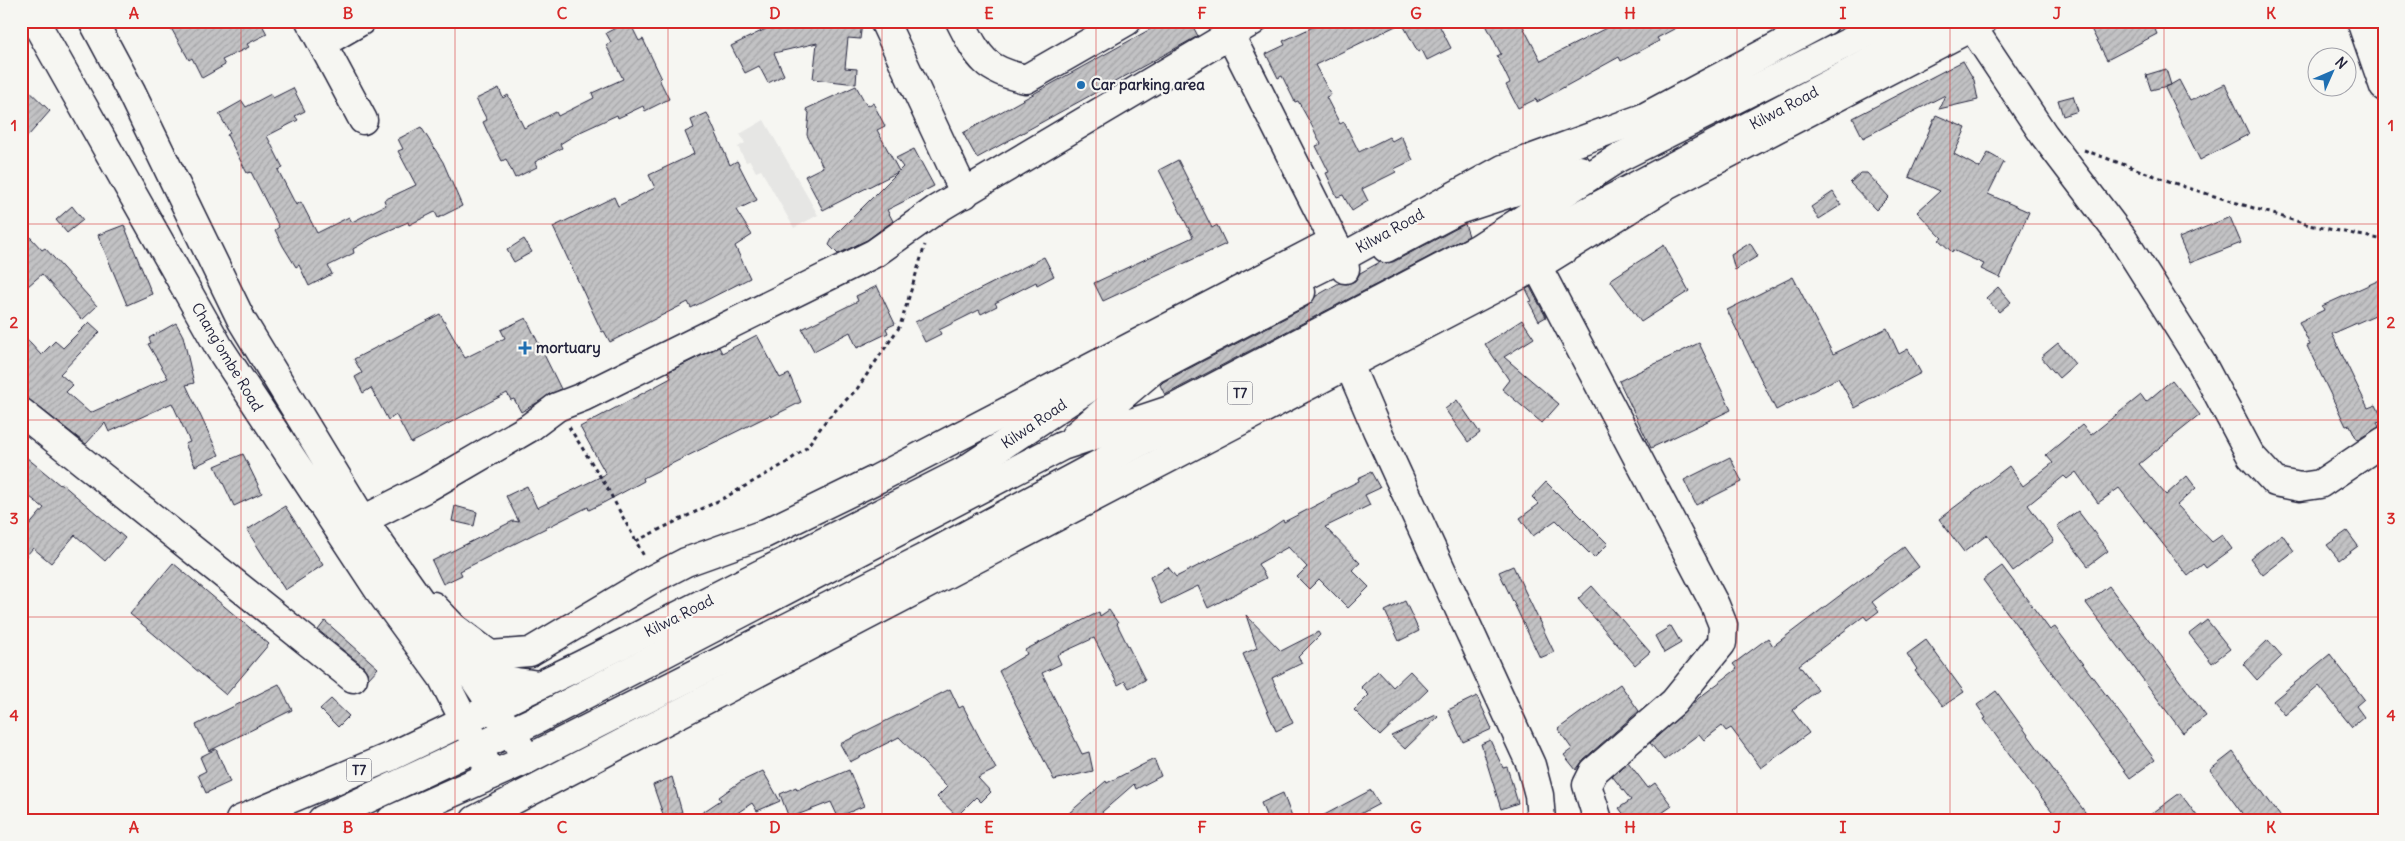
<svg xmlns="http://www.w3.org/2000/svg" width="2405" height="841" viewBox="0 0 2405 841" font-family="Delius,sans-serif">
  <style>
    .built { fill: #e6e6e4 }
    .building { fill: url(#building-hatch); stroke: #22223b }
    .lines { fill: none; stroke-linecap: round; stroke-linejoin: round }
    .minor-casing { stroke: #22223b; stroke-width: 31 }
    .major-casing { stroke: #22223b; stroke-width: 31 }
    .highway-casing { stroke: #22223b; stroke-width: 31 }
    .path { stroke: #22223b; stroke-width: 3; stroke-dasharray: 4 4; stroke-linecap: butt }
    .minor { stroke: #f6f6f2; stroke-width: 28 }
    .major { stroke: #f6f6f2; stroke-width: 28 }
    .highway { stroke: #f6f6f2; stroke-width: 28 }
    .grid { fill: none; stroke: #d62828; stroke-width: 1; stroke-opacity: 0.55 }
    .poi-dot { fill: #1f6fb2; stroke: #f6f6f2; stroke-width: 2 }
    .labels { text-anchor: middle; stroke-width: 4.5; stroke-linejoin: round; paint-order: stroke }
    .shield { fill: #f6f6f2; stroke: #626272; stroke-width: 1 }
    .shield-label { font-size: 14px; font-weight: bold; fill: #22223b }
    .poi-label { font-size: 15px; font-weight: bold; fill: #22223b; stroke: #f6f6f2; text-anchor: start }
    .street-label { font-size: 15px; fill: #22223b; stroke: #f6f6f2 }
    .neatline { fill: none; stroke: #d62828; stroke-width: 2 }
    .grid-label { font-size: 16px; text-anchor: middle; font-weight: bold; fill: #d62828 }
  </style>
  <defs>
    <pattern id="building-hatch" width="6" height="6" patternUnits="userSpaceOnUse" patternTransform="scale(1.25)"><rect width="6" height="6" fill="#c2c2c4"/><path d="M-1 1l2-2M0 6l6-6M5 7l2-2" fill="none" stroke="#a6a6a9"/></pattern>
  </defs>
  <rect width="100%" height="100%" fill="#f6f6f2"/>
  <filter id="ink" filterUnits="userSpaceOnUse"><feTurbulence type="fractalNoise" baseFrequency=".02" numOctaves="2"/><feDisplacementMap in="SourceGraphic" scale="10" xChannelSelector="R" yChannelSelector="G"/><feConvolveMatrix kernelMatrix="1 2 1 2 8 2 1 2 1" color-interpolation-filters="sRGB"/></filter>
  <g filter="url(#ink)">
    <path class="built" d="M764,120L818,215L794,228L761,170L756,172L750,161L746,162L738,147L745,143L740,134Z"/>
    <path class="building" d="M167,21H260L267,34L247,44L249,47L222,60L225,65L202,78L192,58L189,60Z
      M629,21L639,41L643,39L661,77L659,79L669,99L645,111L643,106L618,118L617,115L578,133L560,144L562,148L535,162L537,167L515,178L506,159L502,161L488,133L483,122L487,120L476,99L499,88L503,98L508,95L524,128L556,112L558,116L594,98L592,93L623,79L606,45L611,42L606,33Z
      M782,21L862,23L860,39L848,38L845,68L857,69L856,84L813,79L817,43L774,53L784,75L768,83L759,66L745,73L731,46Z
      M1165,21H1190L1198,36L977,158L963,133Z
      M1326,21H1437L1451,48L1427,60L1422,50L1418,52L1402,23L1315,65L1331,95L1326,97L1340,124L1344,122L1359,152L1389,137L1392,141L1401,136L1413,160L1394,169L1396,172L1362,189L1368,201L1352,211L1343,195L1337,197L1326,173L1329,172L1316,146L1321,144L1312,126L1298,101L1295,102L1282,76L1278,78L1266,54L1285,45L1283,41Z
      M1484,21H1520L1541,61L1620,21H1689L1657,38L1659,41L1621,61L1619,57L1537,102L1536,99L1518,108L1506,85L1510,83L1497,56L1501,54Z
      M2087,21H2151L2157,34L2107,60Z
      M1963,61L1974,80L1978,100L1939,109L1945,95L1863,138L1853,118Z
      M2166,69L2171,85L2151,90L2146,75Z
      M2179,80L2190,101L2225,84L2249,134L2200,160L2165,88Z
      M21,83L50,111L21,144Z
      M856,86L867,106L873,103L885,126L877,130L899,171L903,167L896,158L914,149L934,186L887,210L893,221L867,240L838,254L829,245L833,237L898,172L823,210L805,176L823,167L807,135L809,113L806,109Z
      M293,88L305,111L295,116L298,120L267,136L283,168L278,170L296,205L301,202L317,233L349,217L352,222L386,205L384,200L416,185L398,151L403,149L398,139L421,127L443,162L462,206L438,218L435,212L409,225L408,222L372,238L353,249L354,253L328,266L332,274L309,286L299,265L296,267L283,246L275,230L279,227L251,172L247,173L227,135L230,133L219,114L242,101L246,107L271,94L273,98Z
      M2073,96L2078,111L2063,116L2058,100Z
      M707,113L730,165L737,161L757,200L736,210L752,235L735,246L750,278L691,308L688,302L610,342L604,331L602,332L553,227L614,197L618,206L655,188L649,175L694,154L685,132L694,128L691,120Z
      M1936,115L1966,128L1954,154L1980,168L1988,153L2004,162L1988,194L2029,212L2000,278L1981,269L1984,264L1953,250L1952,252L1939,240L1942,238L1917,212L1940,191L1909,177Z
      M1178,160L1212,228L1217,225L1226,244L1103,301L1094,283L1193,237L1159,170Z
      M1861,173H1867L1889,197L1876,210L1850,183Z
      M1833,192L1841,205L1819,219L1811,207Z
      M72,206L83,220L67,233L56,220Z
      M2230,217L2241,243L2190,263L2179,238Z
      M1465,224L1469,236L1165,395L1160,385L1163,382L1308,306L1316,296L1339,283L1347,284L1355,281L1360,273L1380,262H1393Z
      M124,225L152,294L127,305L98,235Z
      M21,227L42,250L45,248L97,306L82,320L42,274L21,292Z
      M524,239L532,252L514,262L507,250Z
      M1750,243L1758,256L1735,270L1731,255Z
      M1664,245L1689,291L1641,322L1610,280Z
      M1044,257L1054,276L1037,285L1036,282L995,303L997,306L981,314L979,310L939,330L941,334L925,342L915,322Z
      M1793,277L1833,354L1887,328L1899,354L1908,349L1921,373L1855,408L1838,378L1776,410L1727,310Z
      M2384,278V311L2332,334L2368,408L2376,405L2383,420L2377,422L2379,427L2357,440L2350,425L2346,426L2307,346L2310,345L2299,322L2324,310L2322,306Z
      M877,286L895,324L886,328L888,333L857,348L850,332L814,351L802,329L858,301L856,296Z
      M1530,287L1546,317L1539,321L1529,302L1532,301L1526,289Z
      M1998,287L2011,302L1999,312L1986,298Z
      M440,314L465,358L505,338L501,330L526,318L561,389L521,412L514,399L511,400L507,393L411,443L396,415L388,420L371,388L363,393L355,377L362,373L354,359Z
      M1522,320L1534,338L1504,357L1559,404L1542,423L1502,389L1509,380L1485,344Z
      M89,322L100,332L60,374L73,385L66,392L90,413L168,378L148,344L151,343L149,338L176,323L183,336L194,383L186,385L219,455L195,466L185,444L190,442L172,403L109,432L105,423L86,444L21,393V333L41,355L55,341L63,348Z
      M757,335L780,378L789,374L801,402L771,417L770,415L643,478L644,481L605,502L589,510L588,507L460,571L462,575L443,584L432,561L513,521L519,522L506,496L527,486L537,508L606,474L580,427L671,378L668,372L719,347L722,353Z
      M1699,343L1731,410L1651,448L1619,381Z
      M2058,343L2075,364L2059,378L2041,357Z
      M2172,380L2200,415L2139,464L2166,495L2187,476L2196,488L2177,505L2212,542L2222,535L2232,549L2206,568L2203,564L2188,576L2119,488L2098,503L2076,472L2067,479L2064,476L2028,505L2054,541L2013,571L1987,535L1964,552L1939,519L2009,466L2023,486L2053,463L2046,455L2082,425L2091,435L2141,395L2146,402Z
      M1457,400L1480,433L1468,442L1445,409Z
      M21,453L60,485L62,484L125,538L105,561L75,535L51,563L33,548L21,562V535L44,508L21,490Z
      M243,454L262,493L234,506L215,466Z
      M1730,457L1742,482L1696,505L1684,480Z
      M1371,472L1380,488L1365,495L1370,505L1325,527L1360,563L1352,570L1369,587L1348,608L1319,579L1309,589L1297,577L1307,567L1288,547L1258,564L1266,578L1208,608L1198,586L1161,604L1150,577L1168,567L1176,577L1265,532L1283,520L1284,522L1332,497L1331,495L1359,481L1358,478Z
      M1546,482L1608,544L1594,558L1556,520L1533,536L1520,518L1539,504L1532,497Z
      M285,506L323,565L285,590L247,530Z
      M455,506L477,512L474,526L452,521Z
      M2078,511L2108,551L2088,566L2057,526Z
      M2347,531L2358,546L2339,560L2327,545Z
      M2282,534L2294,551L2263,575L2250,558Z
      M1904,547L1919,567L1872,602L1879,611L1867,620L1864,616L1799,665L1818,690L1792,710L1809,733L1761,768L1731,728L1726,731L1722,726L1704,740L1699,734L1664,760L1650,743L1700,697L1737,669L1733,664L1768,638L1773,646Z
      M173,563L269,644L226,695L130,614Z
      M1513,566L1554,652L1540,658L1499,572Z
      M2002,566L2050,630L2055,627L2155,760L2130,778L1983,580Z
      M1592,586L1650,652L1635,665L1578,599Z
      M2109,586L2206,716L2183,733L2086,603Z
      M1405,601L1419,631L1399,641L1385,611Z
      M1109,610L1118,623L1117,624L1145,680L1129,688L1125,681L1118,685L1094,638L1057,655L1061,664L1042,673L1082,754L1089,752L1093,771L1054,780L999,671L1027,654L1025,650L1099,612L1100,616Z
      M1246,615L1281,651L1318,632L1320,635L1298,657L1302,663L1272,678L1293,723L1276,731L1243,654L1257,648Z
      M2207,620L2230,649L2212,663L2189,634Z
      M325,621L378,668L368,679L367,672L363,666L318,630Z
      M1671,626L1681,643L1664,653L1655,636Z
      M1926,640L1964,692L1943,706L1915,671L1917,669L1907,654Z
      M2268,640L2282,656L2257,680L2243,664Z
      M2330,654L2364,699L2356,706L2364,717L2352,727L2319,686L2285,715L2273,701Z
      M1378,671L1393,687L1410,671L1428,690L1380,736L1354,710L1369,695L1361,687Z
      M279,684L292,710L209,751L196,725Z
      M1620,684L1639,711L1584,759L1576,770L1564,755L1572,749L1558,729Z
      M950,689L959,708L963,706L996,769L978,778L991,792L981,802L976,797L957,816L937,797L947,787L899,737L850,762L840,744Z
      M1996,691L2055,772L2091,820H2059L2031,784L1984,719L1986,718L1977,705Z
      M1477,696L1492,729L1463,742L1448,710Z
      M331,699L349,716L338,727L320,709Z
      M1436,715L1438,717L1405,749L1391,736Z
      M1490,740L1503,768L1507,767L1518,803L1501,809L1481,744Z
      M216,749L230,782L206,793L198,775L206,771L200,757Z
      M2233,752L2283,820H2247L2210,770Z
      M1154,759L1161,776L1136,789L1134,784L1102,812L1106,820H1061L1106,781L1107,783Z
      M1628,762L1648,788L1655,783L1672,806L1652,820H1628L1619,808L1631,800L1612,776Z
      M849,770L864,806L838,817L831,802L789,818L780,794L796,787L797,790L819,780L820,782Z
      M763,771L780,801L757,811L752,803L727,820H691L721,800L719,797L740,782Z
      M672,777L682,812L664,817L653,785Z
      M1371,790L1379,804L1349,820H1315Z
      M1283,793L1293,820H1268L1261,803Z
      M2180,793L2200,820H2143Z"/>
    <g class="lines">
      <defs>
        <path id="minor" d="M310,21L363,120
          M884,21L965,194
          M960,21C979,58 984,70 1026,79L1127,21
          M1223,21L1334,241
          M1968,21L2044,135L2123,239L2202,364L2251,456L2275,482L2300,487L2320,484L2384,441
          M2361,21L2384,87
          M323,43L361,21
          M1386,248L1458,210L1580,170
          M1530,249L1537,266L1715,605L1723,625L1722,643L1674,702L1594,771L1587,785L1598,820
          M1341,346L1377,430L1531,765L1539,795L1541,820
          M21,412L353,678
          M1075,436L1154,369L1301,292
          M363,520L426,488L529,428L557,407L583,397L875,253L937,209L1253,21
          M433,606L453,627L490,655L530,652L651,580L686,562L764,534L877,479L1334,241L1343,257L1345,269
          M322,820L538,719L1062,446L1173,409L1477,249L1618,158L1891,21
          M475,820L1537,266L1666,186L1983,21"/>
        <path id="major" d="M35,21L220,349L378,589L442,677L492,775
          M93,21L131,92L242,321L363,520L455,650L528,759
          M466,659C494,681 504,680 538,685"/>
        <path id="highway" d="M240,820L392,756L581,665L964,471L1111,373L1343,257L1503,169L1643,118L1825,21
          M391,820L528,759L924,558L1142,441L1341,345L1514,255L1528,243L1948,21"/>
      </defs>
      <use href="#minor" class="minor-casing"/>
      <use href="#major" class="major-casing"/>
      <use href="#highway" class="highway-casing"/>
      <path class="path" d="M2084,150L2185,187L2309,225L2384,240
        M569,427L605,484L645,558
        M636,541L724,498L786,463L806,448L827,419L857,389L900,326L925,245"/>
      <use href="#minor" class="minor"/>
      <use href="#major" class="major"/>
      <use href="#highway" class="highway"/>
    </g>
  </g>
  <path class="grid" d="M241,21V820M455,21V820M668,21V820M882,21V820M1096,21V820M1309,21V820M1523,21V820M1737,21V820M1950,21V820M2164,21V820M21,224H2384M21,420H2384M21,617H2384"/>
  <g class="poi-dot">
    <circle cx="1081" cy="85" r="5"/>
    <path d="M522.5 340.5h5v5h5v5h-5v5h-5v-5h-5v-5h5z"/>
  </g>
  <g class="labels">
    <g class="shield">
      <rect x="1227.5" y="381.5" width="25" height="23" rx="4"/>
      <rect x="346.5" y="758.5" width="25" height="23" rx="4"/>
    </g>
    <g class="shield-label">
      <text x="1240" y="398">T7</text>
      <text x="359" y="775">T7</text>
    </g>
    <g class="poi-label">
      <text x="1091" y="90">Car parking area</text>
      <text x="536" y="353">mortuary</text>
    </g>
    <g class="street-label">
      <text transform="translate(1784 108) rotate(-28)" y="5">Kilwa Road</text>
      <text transform="translate(1390 231) rotate(-29)" y="5">Kilwa Road</text>
      <text transform="translate(227 357) rotate(59)" y="5">Chang'ombe Road</text>
      <text transform="translate(1034 424) rotate(-34)" y="5">Kilwa Road</text>
      <text transform="translate(679 616) rotate(-27)" y="5">Kilwa Road</text>
    </g>
  </g>
  <rect width="2405" height="841" fill="none" stroke="#f6f6f2" stroke-width="55"/>
  <g transform="translate(2332 72) rotate(45)"><circle r="24" fill="#f6f6f2" stroke="#a1a1a9"/>
  <path d="M0-4L9 19L0 12L-9 19Z" fill="#1f6fb2"/>
  <text y="-8" font-size="14" font-weight="bold" text-anchor="middle" fill="#22223b">N</text>
  </g>
  <rect x="28" y="28" width="2350" height="786" class="neatline"/>
  <g class="grid-label">
    <text x="134" y="19">A</text>
    <text x="348" y="19">B</text>
    <text x="562" y="19">C</text>
    <text x="775" y="19">D</text>
    <text x="989" y="19">E</text>
    <text x="1202" y="19">F</text>
    <text x="1416" y="19">G</text>
    <text x="1630" y="19">H</text>
    <text x="1843" y="19">I</text>
    <text x="2057" y="19">J</text>
    <text x="2271" y="19">K</text>
    <text x="14" y="131">1</text>
    <text x="2391" y="131">1</text>
    <text x="14" y="328">2</text>
    <text x="2391" y="328">2</text>
    <text x="14" y="524">3</text>
    <text x="2391" y="524">3</text>
    <text x="14" y="721">4</text>
    <text x="2391" y="721">4</text>
    <text x="134" y="833">A</text>
    <text x="348" y="833">B</text>
    <text x="562" y="833">C</text>
    <text x="775" y="833">D</text>
    <text x="989" y="833">E</text>
    <text x="1202" y="833">F</text>
    <text x="1416" y="833">G</text>
    <text x="1630" y="833">H</text>
    <text x="1843" y="833">I</text>
    <text x="2057" y="833">J</text>
    <text x="2271" y="833">K</text>
  </g>
</svg>
